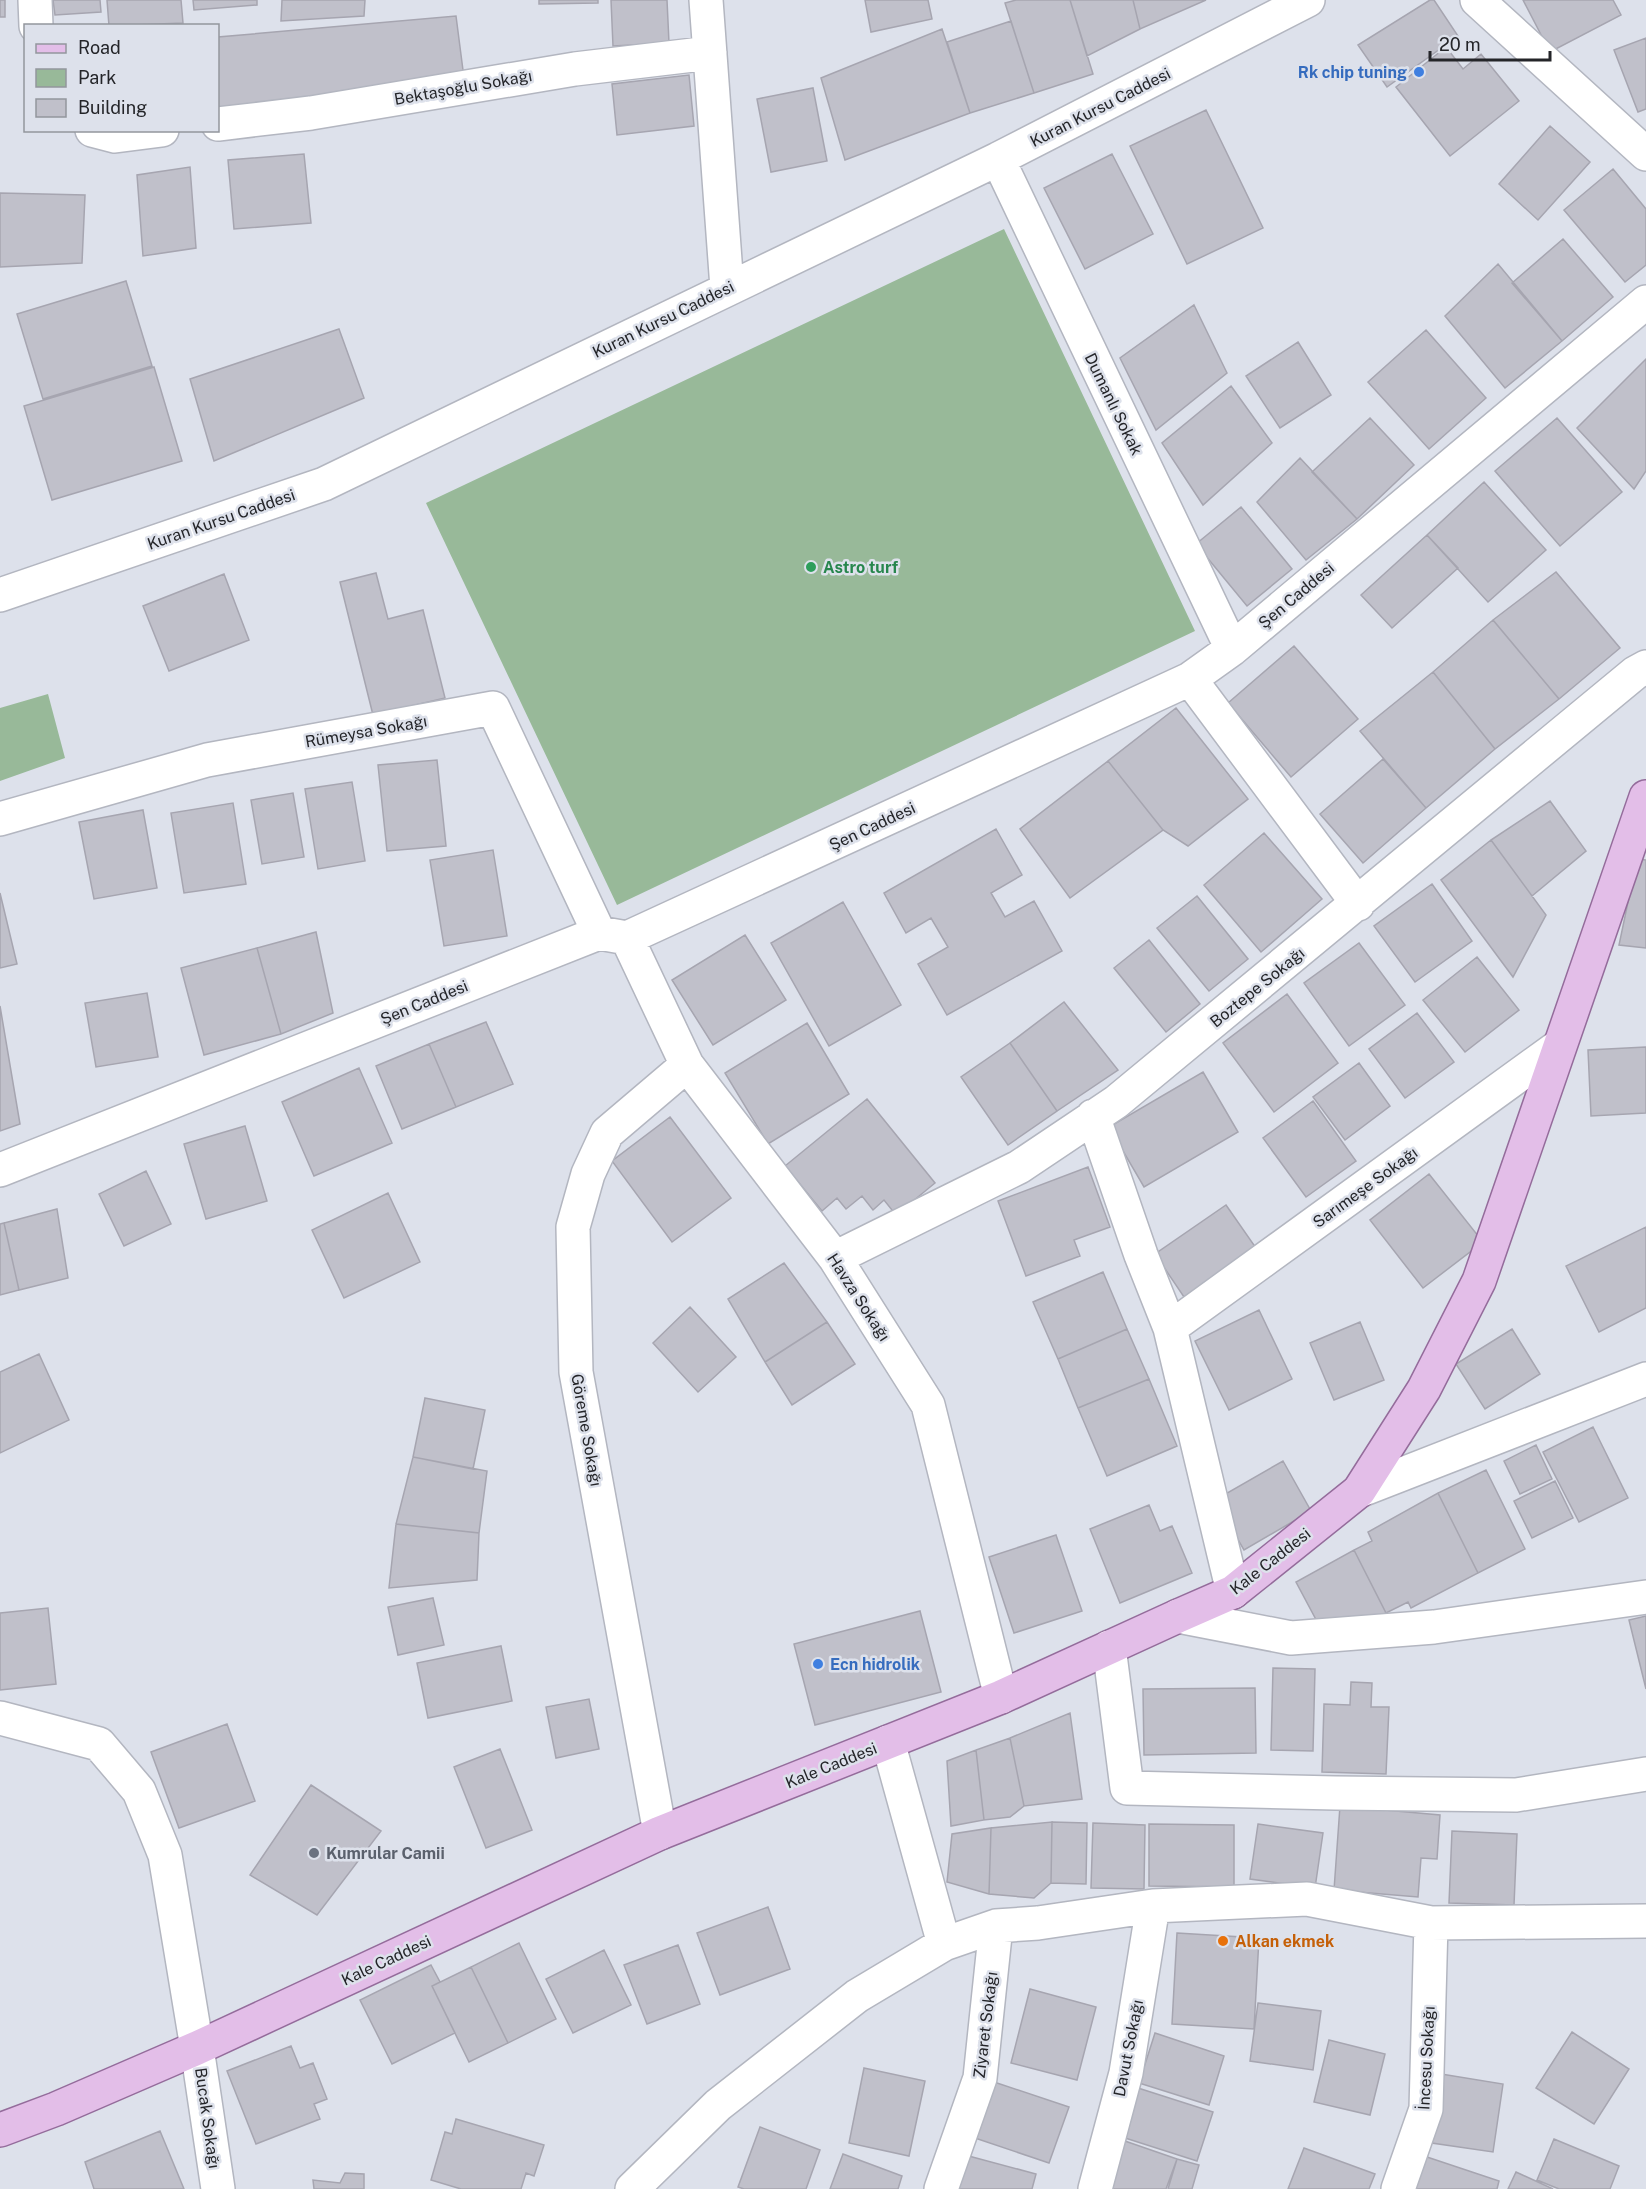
<svg xmlns="http://www.w3.org/2000/svg" width="1646" height="2189" viewBox="0 0 1646 2189" font-family="'Public Sans',sans-serif">
  <style>
    .green { fill: #98b999 }
    .building { fill: #c0c0ca; stroke: #a6a5b0; stroke-width: 1.5 }
    .lines { fill: none; stroke-linecap: round; stroke-linejoin: round }
    .minor-casing { stroke: #b3b6c0; stroke-width: 36 }
    .major-casing { stroke: #946c9b; stroke-width: 36 }
    .minor { stroke: #fff; stroke-width: 33 }
    .major { stroke: #e3bee8; stroke-width: 33 }
    .shop-dot { fill: #3f7fe0; stroke: #dde1eb; stroke-width: 2 }
    .leisure-dot { fill: #2e9e5b; stroke: #dde1eb; stroke-width: 2 }
    .worship-dot { fill: #6b7280; stroke: #dde1eb; stroke-width: 2 }
    .food-dot { fill: #e8710a; stroke: #dde1eb; stroke-width: 2 }
    .labels { text-anchor: middle; stroke-width: 5; stroke-linejoin: round; paint-order: stroke }
    .shop-label { font-size: 16px; font-weight: bold; fill: #366cbe; stroke: #dde1eb; text-anchor: end }
    .street-label { font-size: 16px; fill: #242529; stroke: #dde1eb }
    .leisure-label { font-size: 16px; font-weight: bold; fill: #27864d; stroke: #dde1eb; text-anchor: start }
    .worship-label { font-size: 16px; font-weight: bold; fill: #5b616d; stroke: #dde1eb; text-anchor: start }
    .food-label { font-size: 16px; font-weight: bold; fill: #c56008; stroke: #dde1eb; text-anchor: start }
  </style>
  <rect width="100%" height="100%" fill="#dde1eb"/>
  <path class="green" d="M1004,229L1195,631L617,905L426,503Z
    M48,694L65,758L0,781V708Z"/>
  <path class="building" d="M0,0H5V17H0Z
    M53,0H100L101,12L55,15Z
    M107,0H181L183,23L109,26Z
    M193,0H257V5L194,10Z
    M282,0H365L364,16L281,21Z
    M539,0H598V3L539,4Z
    M611,0H667L669,43L613,46Z
    M865,0H928L932,19L871,32Z
    M1016,0H1070L1093,74L1034,93L1005,3Z
    M1070,0H1133L1140,29L1087,56Z
    M1133,0H1206L1140,29Z
    M1430,0H1434L1458,36L1387,87L1358,45Z
    M1523,0H1613L1621,15L1550,52Z
    M456,16L464,78L218,109V37Z
    M1011,21L1034,93L970,113L947,42Z
    M942,29L970,113L845,160L821,78Z
    M1646,38V109L1638,112L1614,50Z
    M1446,47L1463,69L1481,54L1519,101L1450,156L1396,87Z
    M689,75L694,126L617,135L612,84Z
    M813,88L827,161L771,172L757,99Z
    M1206,110L1263,228L1187,264L1130,146Z
    M1550,126L1590,162L1538,220L1499,184Z
    M304,154L311,223L234,229L228,160Z
    M1112,154L1153,234L1085,269L1044,188Z
    M190,167L196,248L143,256L137,175Z
    M1613,169L1646,209V265L1625,282L1564,210Z
    M0,193L85,195L82,263L0,267Z
    M1563,239L1613,297L1562,341L1512,283Z
    M1498,264L1562,341L1505,388L1445,316Z
    M126,281L152,366L43,399L17,314Z
    M1194,305L1227,373L1156,430L1120,358Z
    M339,329L364,398L214,461L190,379Z
    M1426,330L1486,398L1429,449L1368,382Z
    M1298,342L1331,395L1280,428L1246,376Z
    M1646,359V471L1634,489L1577,428Z
    M154,367L182,461L52,500L24,406Z
    M1231,386L1272,443L1203,505L1162,443Z
    M1370,418L1414,465L1357,519L1312,472Z
    M1557,418L1622,492L1560,546L1495,471Z
    M1300,458L1357,519L1306,560L1257,502Z
    M1484,482L1546,550L1488,602L1427,535Z
    M1241,507L1292,569L1247,606L1196,544Z
    M1427,535L1458,568L1392,628L1361,595Z
    M1556,572L1620,648L1559,699L1493,620Z
    M376,573L388,619L423,610L445,698L373,715L340,582Z
    M224,574L249,640L169,671L143,606Z
    M1493,620L1559,699L1495,749L1433,672Z
    M1294,646L1358,719L1291,777L1228,703Z
    M1433,672L1495,749L1426,808L1360,731Z
    M1176,708L1248,799L1188,846L1163,830L1108,761Z
    M1383,759L1426,808L1363,863L1320,814Z
    M437,760L446,846L387,851L378,765Z
    M1108,761L1163,830L1070,898L1020,829Z
    M352,782L365,861L318,869L305,789Z
    M293,793L304,857L262,864L251,800Z
    M1550,801L1586,851L1532,896L1491,840Z
    M233,803L246,884L184,893L171,813Z
    M143,810L157,888L94,899L79,822Z
    M996,829L1022,875L991,893L1005,917L1034,901L1062,951L947,1015L918,964L948,947L931,918L906,933L884,893Z
    M1264,833L1322,899L1261,952L1204,885Z
    M1491,840L1546,915L1513,977L1441,880Z
    M493,850L507,936L444,946L430,860Z
    M1637,859L1646,860V948L1619,945Z
    M1432,884L1472,941L1415,982L1374,926Z
    M0,893L17,964L0,968Z
    M1197,896L1248,959L1209,991L1157,928Z
    M843,902L901,1005L829,1046L771,943Z
    M316,932L333,1013L281,1034L257,948Z
    M745,935L786,1000L713,1045L672,980Z
    M1149,940L1200,1004L1166,1032L1114,968Z
    M1359,943L1405,1005L1349,1046L1304,983Z
    M257,948L281,1034L204,1055L181,968Z
    M1477,957L1519,1010L1465,1052L1423,1000Z
    M147,993L158,1057L96,1067L85,1003Z
    M1287,994L1338,1063L1274,1112L1223,1043Z
    M1064,1002L1118,1070L1057,1111L1010,1043Z
    M0,1006L20,1124L0,1131Z
    M1417,1013L1454,1062L1405,1098L1369,1049Z
    M486,1022L513,1084L456,1107L429,1044Z
    M807,1023L849,1094L768,1144L725,1073Z
    M1010,1043L1057,1111L1008,1145L961,1077Z
    M429,1044L456,1107L402,1129L376,1066Z
    M1646,1047V1113L1591,1116L1588,1050Z
    M1359,1063L1390,1106L1345,1140L1313,1097Z
    M359,1068L392,1143L314,1176L282,1102Z
    M1203,1072L1238,1132L1144,1187L1109,1127Z
    M867,1099L935,1183L896,1215L884,1200L873,1210L862,1196L846,1209L837,1198L822,1211L785,1166Z
    M1313,1101L1356,1161L1306,1197L1263,1138Z
    M670,1117L731,1198L672,1242L612,1161Z
    M245,1126L267,1201L206,1219L184,1144Z
    M1088,1167L1110,1227L1074,1240L1080,1256L1026,1276L998,1201Z
    M146,1171L171,1224L124,1246L99,1194Z
    M1429,1174L1483,1242L1423,1288L1370,1220Z
    M388,1193L420,1262L344,1298L312,1230Z
    M1226,1205L1256,1248L1184,1297L1155,1254Z
    M57,1209L68,1278L19,1290L4,1223Z
    M4,1223L19,1290L0,1295V1224Z
    M1646,1227V1308L1599,1332L1566,1266Z
    M784,1263L827,1322L765,1362L728,1299Z
    M1103,1272L1127,1329L1058,1359L1033,1302Z
    M690,1307L736,1357L698,1392L653,1343Z
    M1259,1310L1292,1379L1229,1410L1195,1341Z
    M827,1322L855,1364L792,1405L765,1362Z
    M1360,1322L1384,1380L1334,1400L1310,1343Z
    M1127,1329L1149,1379L1078,1408L1058,1359Z
    M1512,1329L1540,1374L1485,1409L1456,1364Z
    M39,1354L69,1420L0,1453V1372Z
    M1149,1379L1177,1446L1107,1476L1078,1408Z
    M425,1398L485,1410L473,1469L413,1457Z
    M1593,1427L1628,1498L1579,1522L1543,1452Z
    M1536,1445L1552,1479L1520,1494L1504,1461Z
    M413,1457L487,1471L479,1533L396,1524Z
    M1283,1461L1311,1511L1244,1550L1215,1500Z
    M1486,1470L1525,1549L1478,1573L1438,1493Z
    M1555,1481L1573,1518L1532,1538L1514,1501Z
    M1438,1493L1478,1573L1411,1608L1408,1602L1386,1613L1354,1550L1372,1541L1368,1532Z
    M1149,1505L1160,1531L1172,1526L1192,1573L1120,1603L1090,1529Z
    M396,1524L479,1533L477,1580L389,1588Z
    M1056,1535L1082,1611L1014,1633L989,1557Z
    M1354,1550L1386,1613L1355,1630L1320,1627L1296,1582Z
    M433,1598L444,1645L398,1655L388,1607Z
    M48,1608L56,1684L0,1690V1613Z
    M920,1611L941,1692L815,1725L794,1644Z
    M1646,1616V1689L1629,1620Z
    M501,1646L512,1701L428,1718L417,1663Z
    M1273,1668L1315,1669L1313,1751L1271,1750Z
    M1351,1682L1372,1683L1371,1707H1389L1386,1774L1322,1772L1324,1704L1350,1705Z
    M1255,1688L1256,1753L1144,1755L1143,1689Z
    M589,1699L599,1749L556,1758L546,1707Z
    M1070,1713L1082,1799L1024,1806L1010,1738Z
    M227,1724L255,1801L179,1828L151,1752Z
    M1010,1738L1024,1806L1010,1817L984,1820L976,1750Z
    M500,1749L532,1830L486,1848L454,1767Z
    M976,1750L984,1820L951,1826L947,1761Z
    M311,1785L381,1831L317,1915L250,1875Z
    M1340,1806L1440,1815L1437,1859L1421,1858L1418,1897L1334,1890Z
    M1052,1822L1087,1823L1086,1884L1051,1883Z
    M1052,1822L1051,1883L1034,1898L989,1894L991,1828Z
    M1093,1823L1145,1825L1144,1889L1091,1888Z
    M1149,1824L1234,1825V1887L1149,1886Z
    M1258,1824L1323,1833L1315,1888L1250,1879Z
    M991,1828L989,1894L947,1882L952,1834Z
    M1452,1831L1517,1834L1514,1905L1449,1903Z
    M768,1907L790,1969L720,1995L697,1933Z
    M1177,1933L1259,1938L1254,2029L1172,2024Z
    M519,1943L556,2019L508,2043L471,1967Z
    M678,1945L700,2004L647,2024L624,1965Z
    M604,1950L631,2005L573,2033L546,1979Z
    M431,1965L440,1982L432,1986L455,2033L392,2064L360,2000Z
    M471,1967L508,2043L469,2062L432,1986Z
    M1030,1989L1096,2007L1077,2080L1011,2063Z
    M1258,2003L1321,2011L1313,2070L1250,2061Z
    M1572,2032L1629,2069L1594,2124L1536,2088Z
    M1155,2033L1224,2056L1209,2105L1139,2083Z
    M1329,2040L1385,2054L1370,2115L1314,2102Z
    M291,2046L300,2068L313,2063L327,2099L314,2104L320,2119L256,2144L227,2071Z
    M864,2068L925,2081L909,2156L849,2143Z
    M1435,2073L1503,2084L1493,2152L1425,2142Z
    M991,2081L1069,2107L1049,2163L972,2137Z
    M1138,2088L1213,2112L1197,2161L1122,2137Z
    M456,2119L544,2145L534,2176L526,2173L521,2189H461L431,2180L445,2132L452,2134Z
    M760,2127L820,2150L806,2189H744L738,2187Z
    M160,2131L184,2189H94L85,2162Z
    M1554,2139L1619,2166L1610,2189H1559L1537,2180Z
    M1122,2140L1177,2159L1166,2189H1105Z
    M1304,2148L1375,2174L1369,2189H1288Z
    M843,2154L902,2176L898,2189H830Z
    M965,2155L1036,2174L1032,2189H956Z
    M1424,2156L1499,2181L1497,2189H1414Z
    M1177,2159L1199,2165L1192,2189H1168Z
    M1516,2172L1553,2189H1508Z
    M345,2173L364,2174V2189H314L313,2180L340,2183Z"/>
  <g class="lines">
    <defs>
      <path id="minor" d="M35,0L36,26
        M706,0L727,288
        M1477,0L1646,154
        M218,124L311,113L575,69L710,53
        M92,130L115,136L162,130
        M998,159L1232,649
        M0,595L324,484L998,159L1308,0
        M1190,679L1358,904
        M0,819L207,760L493,708L599,933
        M627,938L687,1065L835,1258L928,1405L1001,1697
        M1093,1116L1141,1255L1170,1328L1233,1592
        M0,1170L599,933L627,938L1190,679L1232,649L1646,302
        M835,1258L1019,1167L1116,1102L1635,673L1646,667
        M1170,1328L1559,1046
        M1359,1491L1646,1379
        M1178,1616L1291,1638L1434,1627L1646,1597
        M1109,1647L1127,1788L1335,1793L1516,1795L1646,1774
        M0,1718L99,1744L139,1791L165,1855L197,2048L218,2189
        M888,1742L944,1944
        M660,1833L576,1372L573,1227L588,1174L607,1133L687,1065
        M632,2189L718,2105L857,1996L944,1944L996,1926L1038,1923L1153,1906L1307,1899L1431,1923L1646,1921
        M941,2189L980,2078L996,1926
        M1095,2189L1126,2073L1153,1906
        M1398,2189L1426,2109L1431,1923"/>
      <path id="major" d="M0,2130L56,2109L197,2048L660,1833L1001,1697L1178,1616L1233,1592L1359,1491L1424,1389L1479,1281L1646,797"/>
    </defs>
    <use href="#minor" class="minor-casing"/>
    <use href="#major" class="major-casing"/>
    <use href="#minor" class="minor"/>
    <use href="#major" class="major"/>
  </g>
  <g class="shop-dot">
    <circle cx="1419" cy="72" r="6"/>
    <circle cx="818" cy="1664" r="6"/>
  </g>
  <circle class="leisure-dot" cx="811" cy="567" r="6"/>
  <circle class="worship-dot" cx="314" cy="1853" r="6"/>
  <circle class="food-dot" cx="1223" cy="1941" r="6"/>
  <g class="labels">
    <g class="shop-label">
      <text x="1407" y="78">Rk chip tuning</text>
      <text x="830" y="1670" text-anchor="start">Ecn hidrolik</text>
    </g>
    <g class="street-label">
      <text transform="translate(463 87) rotate(-10)" y="6">Bektaşoğlu Sokağı</text>
      <text transform="translate(1100 107) rotate(-27)" y="6">Kuran Kursu Caddesi</text>
      <text transform="translate(663 319) rotate(-26)" y="6">Kuran Kursu Caddesi</text>
      <text transform="translate(1114 404) rotate(64)" y="6">Dumanlı Sokak</text>
      <text transform="translate(221 519) rotate(-19)" y="6">Kuran Kursu Caddesi</text>
      <text transform="translate(1296 595) rotate(-40)" y="6">Şen Caddesi</text>
      <text transform="translate(366 731) rotate(-10)" y="6">Rümeysa Sokağı</text>
      <text transform="translate(872 826) rotate(-25)" y="6">Şen Caddesi</text>
      <text transform="translate(1257 987) rotate(-39)" y="6">Boztepe Sokağı</text>
      <text transform="translate(424 1002) rotate(-22)" y="6">Şen Caddesi</text>
      <text transform="translate(1365 1187) rotate(-36)" y="6">Sarımeşe Sokağı</text>
      <text transform="translate(859 1297) rotate(57)" y="6">Havza Sokağı</text>
      <text transform="translate(587 1430) rotate(80)" y="6">Göreme Sokağı</text>
      <text transform="translate(1270 1561) rotate(-38)" y="6">Kale Caddesi</text>
      <text transform="translate(831 1765) rotate(-22)" y="6">Kale Caddesi</text>
      <text transform="translate(386 1960) rotate(-25)" y="6">Kale Caddesi</text>
      <text transform="translate(985 2025) rotate(-83)" y="6">Ziyaret Sokağı</text>
      <text transform="translate(1128 2048) rotate(-79)" y="6">Davut Sokağı</text>
      <text transform="translate(1426 2058) rotate(-87)" y="6">İncesu Sokağı</text>
      <text transform="translate(208 2118) rotate(82)" y="6">Bucak Sokağı</text>
    </g>
    <g class="leisure-label">
      <text x="823" y="573">Astro turf</text>
    </g>
    <g class="worship-label">
      <text x="326" y="1859">Kumrular Camii</text>
    </g>
    <g class="food-label">
      <text x="1235" y="1947">Alkan ekmek</text>
    </g>
  </g>
  <rect x="24" y="24" width="195" height="108" fill="#dde1eb" stroke="#93969d" stroke-width="1.5"/>
  <rect x="36" y="44" width="30" height="9" fill="#e3bee8" stroke="#93969d" stroke-width="1.5"/>
  <text x="78" y="54" font-size="18" fill="#242529">Road</text>
  <rect x="36" y="69" width="30" height="18" fill="#98b999" stroke="#93969d" stroke-width="1.5"/>
  <text x="78" y="84" font-size="18" fill="#242529">Park</text>
  <rect x="36" y="99" width="30" height="18" fill="#c0c0ca" stroke="#93969d" stroke-width="1.5"/>
  <text x="78" y="114" font-size="18" fill="#242529">Building</text>
  <path d="M1430 51v9h120v-9" fill="none" stroke="#242529" stroke-width="3"/>
  <text x="1439" y="51" font-size="18" fill="#242529" stroke="#dde1eb" stroke-width="4.5" paint-order="stroke">20 m</text>
</svg>
